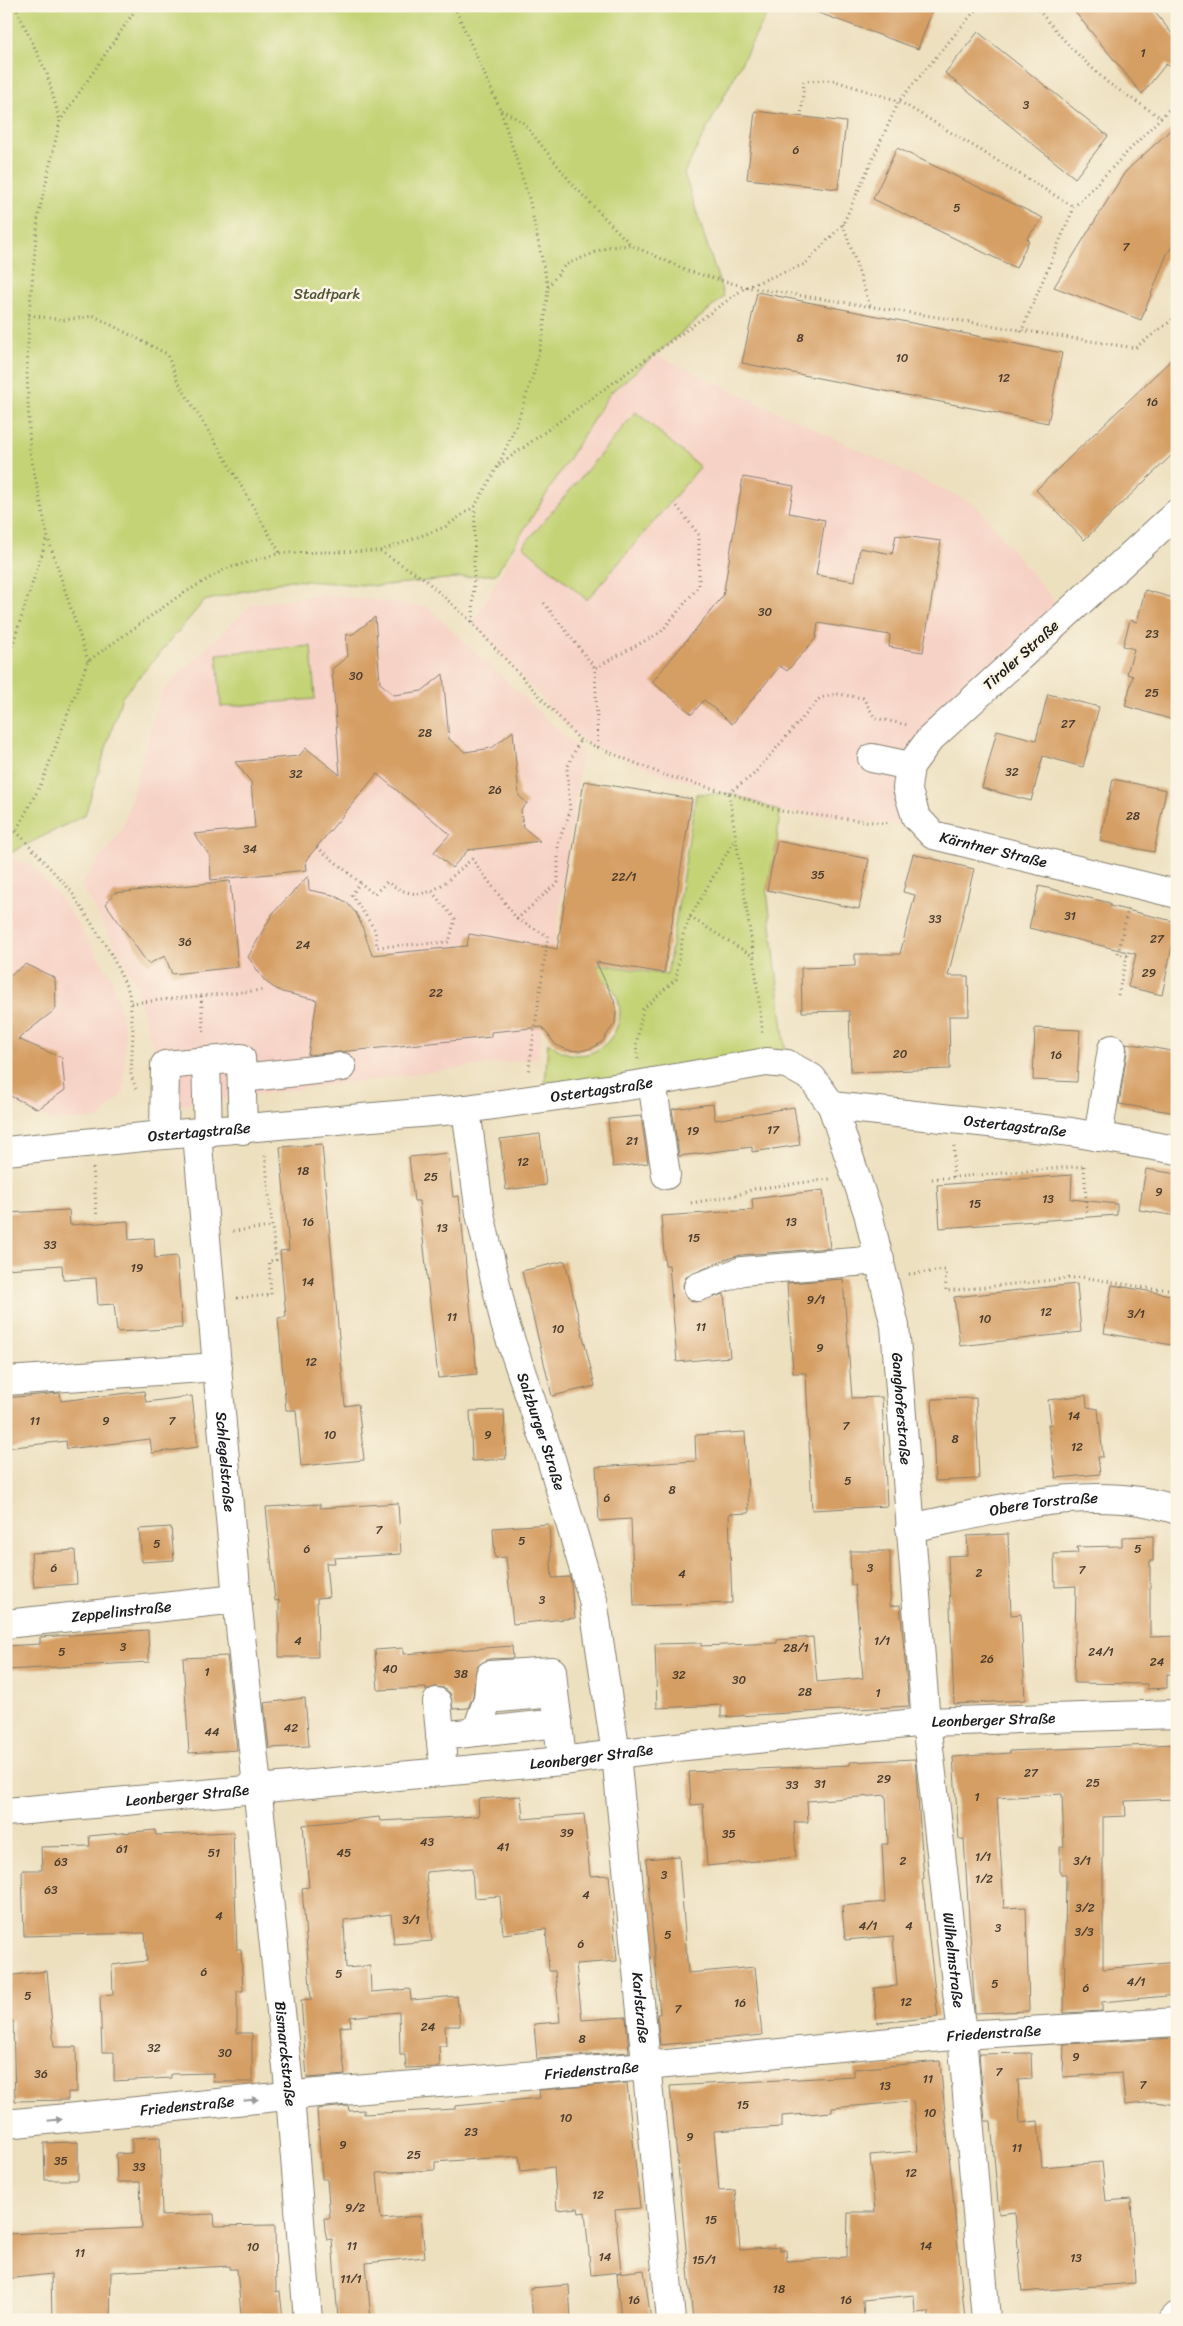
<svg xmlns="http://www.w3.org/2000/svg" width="1183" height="2326" viewBox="0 0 1183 2326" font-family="Sriracha,sans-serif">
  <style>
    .built { fill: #f6d1c5 }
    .green { fill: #c3d375; stroke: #707848 }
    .building { fill: #d59e64; fill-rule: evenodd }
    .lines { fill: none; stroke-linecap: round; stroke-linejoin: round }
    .minor-casing { stroke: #847e6e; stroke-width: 30 }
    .path { stroke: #847e6e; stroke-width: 3; stroke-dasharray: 1 4; stroke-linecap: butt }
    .minor { stroke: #fff; stroke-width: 28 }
    .oneway { fill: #999 }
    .labels { text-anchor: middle; stroke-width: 5; stroke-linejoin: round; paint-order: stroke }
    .number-label { font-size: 12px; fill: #4a3c2e }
    .park-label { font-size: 15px; fill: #4e5337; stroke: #fcf5e5 }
    .street-label { font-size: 15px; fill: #1c1c1c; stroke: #fcf5e5 }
  </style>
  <rect width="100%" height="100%" fill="#fcf5e5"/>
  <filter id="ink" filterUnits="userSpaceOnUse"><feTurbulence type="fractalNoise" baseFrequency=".02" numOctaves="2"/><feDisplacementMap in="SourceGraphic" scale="10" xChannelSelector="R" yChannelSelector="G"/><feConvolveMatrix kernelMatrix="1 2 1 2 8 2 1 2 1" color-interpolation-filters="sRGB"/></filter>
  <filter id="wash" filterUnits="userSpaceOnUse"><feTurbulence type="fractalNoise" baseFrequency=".0096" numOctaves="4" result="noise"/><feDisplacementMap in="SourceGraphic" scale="20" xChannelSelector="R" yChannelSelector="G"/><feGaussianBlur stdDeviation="1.12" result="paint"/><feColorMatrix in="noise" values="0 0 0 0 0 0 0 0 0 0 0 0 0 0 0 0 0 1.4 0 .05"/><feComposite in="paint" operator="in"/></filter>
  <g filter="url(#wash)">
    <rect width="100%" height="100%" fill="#ede0bf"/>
    <path class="built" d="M657,355L976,505L1061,610L915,758L916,817L898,825L780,811L729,793L664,775L580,740L473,624L530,520L610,393Z
      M324,594L428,607L582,752L538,1058L171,1106L133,978L81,884L123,828L161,692L252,604Z
      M6,856L32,866L68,908L112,978L125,1029L124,1092L99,1119L54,1121L6,1100Z"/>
    <path class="green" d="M6,6H771L684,173L724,297L610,393L496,574L378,586L290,580L204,601L122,697L85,815L6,855Z
      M636,412L700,467L587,600L523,546Z
      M311,646L315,699L221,707L217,654Z
      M729,793L780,811L777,841L767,890L787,1064L544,1098L548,1042C598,1086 653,1005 595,974L599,964L667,975L696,794Z"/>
    <g id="blocks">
      <path class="building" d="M808,6H934L918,49L808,9Z
        M1070,6H1150L1177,40V71L1166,64L1142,94Z
        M978,32L1108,136L1075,178L945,73Z
        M755,111L846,122L838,189L747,179Z
        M1177,124V239L1167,254L1141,320L1054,287L1125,172Z
        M897,148L1043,218L1027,238L1029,240L1016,268L873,199Z
        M757,292L1062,353L1048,423L742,363Z
        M1177,354V450L1084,540L1036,490Z
        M743,477L794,486L789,513L825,520L816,575L855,581L860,548L892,554L896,535L941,541L923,652L889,647L890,635L818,623L816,638L787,671L780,666L732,724L704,700L692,714L652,682L723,596Z
        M1145,590L1177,599V721L1125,706L1133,676L1127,674L1134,649L1123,646L1130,620L1137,622Z
        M375,617L380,683L394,695L422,691L443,674L449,739L465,752L492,748L513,731L519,796L527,803L521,810L523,827L540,841L468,850L452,868L434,852L450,834L377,774L306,860L307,870L211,880L210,856L194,834L255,828L251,782L235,762L299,756L306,748L340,775L332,669L348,656L346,635L353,634Z
        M1048,694L1099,707L1083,767L1043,756L1031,801L982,788L997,730L1036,740Z
        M1113,779L1166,790L1154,852L1100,841Z
        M584,781L692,799L664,973L596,962L614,1000L616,1011L615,1023L602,1042L592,1048L580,1051L568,1050L556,1045L542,1027L491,1032V1037L308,1055L317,1000L282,992L273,987L265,981L248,957L273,913L308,876L309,890L333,895L346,902L356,913L362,926L372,955L467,946L469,934L557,949Z
        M777,841L869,859L859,909L767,890Z
        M913,854L974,869L948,976H968L969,1016H949L950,1069L851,1072L849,1011L802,1012L801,968L855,966V954H900L915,895L903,892Z
        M230,881L238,967L172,974L165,956L148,964L106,904L114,893Z
        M1039,886L1110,903V906L1177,922L1162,995L1128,987L1136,954L1029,928Z
        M26,964L55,978L56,1009L18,1039L62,1058L65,1090L38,1109L6,1094V978Z
        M1035,1028L1080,1030L1077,1082L1033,1080Z
        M1126,1043L1177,1052V1113L1119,1104L1127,1051Z
        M713,1104L715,1120L794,1107L800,1145L752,1152V1147L679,1156L672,1109Z
        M641,1116L648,1163L613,1167L608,1119Z
        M540,1134L546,1185L506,1190L500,1139Z
        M322,1144L345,1406L358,1404L364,1460L301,1466L296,1410H286L278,1318L286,1317L280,1251L289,1250L280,1147Z
        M448,1153L453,1197L459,1196L477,1374L438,1378L419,1201H414L409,1157Z
        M1146,1169L1177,1174V1216L1139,1210Z
        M1072,1175L1071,1199L1117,1204V1215L940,1228L937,1185Z
        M823,1190L830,1248L741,1255L726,1259L686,1277L683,1285L684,1293L688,1299L695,1302L724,1294L730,1357L677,1362L669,1265H665L661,1216L753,1210L752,1199Z
        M69,1210L70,1225L128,1221L129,1240L154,1238L155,1258L177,1256L182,1328L117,1332L114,1304L98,1305L96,1278L63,1280L62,1265L6,1269V1213Z
        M565,1261L595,1386L552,1396L522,1271Z
        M843,1279L852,1398L882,1397L887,1506L812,1510L806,1373H793L787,1283Z
        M1077,1284L1081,1332L960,1346L954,1297Z
        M1112,1285L1177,1296V1346L1104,1333Z
        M144,1391L146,1402L192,1396L198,1447L152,1453L150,1439L67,1449L66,1441L6,1448V1398L60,1393L61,1401Z
        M1086,1395L1087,1407L1098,1409L1103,1457H1098L1100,1474L1056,1478L1048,1424H1051L1048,1400Z
        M976,1398L979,1479L935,1481L932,1399Z
        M504,1410L506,1459L472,1461L470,1411Z
        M745,1432L749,1513L729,1514L732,1603L634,1606L631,1519L599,1521L596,1467L696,1461L695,1435Z
        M398,1503L401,1554L334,1558L335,1563H326L329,1597L317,1598L318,1657H279V1600L275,1601L266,1507L320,1504V1508Z
        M549,1524L552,1578L570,1577L575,1618L513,1624L506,1557L495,1558L493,1528Z
        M171,1527L174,1560L142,1562L139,1529Z
        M1008,1534L1011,1615L1021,1614L1025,1700L954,1704L948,1556L968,1555L967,1536Z
        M1153,1536V1561H1150V1637L1177,1636V1674H1167V1688L1147,1689V1684L1074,1683L1076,1586L1055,1587L1054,1554L1078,1553L1077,1547L1122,1546V1537Z
        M75,1550L77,1584L34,1587L31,1553Z
        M850,1551H890V1606L900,1605L909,1706L721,1717V1705L657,1708L655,1644L701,1643V1646L777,1643V1640L813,1637L817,1682L863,1678L855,1585H851Z
        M148,1630L149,1662L6,1670V1646L40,1644V1637Z
        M512,1646L513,1658L489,1659L477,1666L473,1696L468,1708L453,1709L450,1693L443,1688L435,1687L426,1691V1688L378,1690L375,1650L403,1648V1654Z
        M227,1656L237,1750L189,1753L183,1658Z
        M305,1698L309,1746L269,1748L264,1703Z
        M1177,1744V1799L1125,1801L1126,1816L1103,1817V1969L1177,1962V1995L1102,2002V2011L1064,2013L1066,1874H1060V1847H1064L1062,1794L997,1798L1004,1908L1026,1907L1029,2011L975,2013L964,1839H959L953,1757L1010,1753V1751Z
        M915,1759L924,1879H922L938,2017L877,2023L874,1988L897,1986L893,1936L845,1940L842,1906L885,1902L882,1844H888L886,1795L807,1801L808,1822H794L796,1857L707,1866L703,1804L691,1805L689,1772L850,1765V1762Z
        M521,1796L523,1819L584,1814L590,1876L609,1875L617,1961L576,1964L582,2020L626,2017L629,2052L537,2059L534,2024L560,2022L555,1971H549L546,1929L503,1934L500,1896L474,1898L472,1868L426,1872L432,1941L394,1944L391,1914L344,1920L346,1968L370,1966L371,1992L410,1989L411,2000L457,1996L460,2026H445L446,2046H439L440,2067L406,2068L405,2055H400L399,2012L350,2017L351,2026L340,2027L345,2075L307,2078L301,2000L311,1999L302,1888L309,1887L303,1825L379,1817L380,1821L479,1816L478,1799Z
        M155,1830L156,1835L233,1832L237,1950H241L243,1991H237V2033H252V2082H213V2073L171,2074V2078L114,2081V2052H102L100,1996L113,1995L112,1965L147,1961L145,1933L24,1936L22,1870H42L41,1847L90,1846L89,1836Z
        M679,1856L688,1973L755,1967L762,2035L660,2045L657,2014H660L646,1859Z
        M47,1971L54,2047H76L77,2092H68V2100L15,2101L13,2021H6V1976Z
        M1177,2038V2105L1155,2102L1125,2105L1122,2073L1063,2077L1064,2044Z
        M1031,2053L1032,2079L1018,2080L1020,2123L1038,2121L1042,2167L1102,2162L1106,2201L1131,2199L1135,2283L1022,2292L1015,2212L999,2214L991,2121H985L979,2054Z
        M940,2061L965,2320H929V2312L915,2313L914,2295L863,2300L864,2320H693L670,2086L854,2076V2069ZM913,2101L918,2151L870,2155L875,2212H848L847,2257L787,2261L786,2250H780V2247L740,2250L735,2190L719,2191L714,2131L782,2127V2116L832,2112V2108Z
        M627,2083L640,2208L615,2210L621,2272L591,2275L585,2212L579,2213L578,2208L557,2210L554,2167L521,2171L519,2156L435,2162V2170L377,2173L381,2219L421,2216L425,2257L366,2263L371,2320H338L332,2239L327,2240L325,2230L324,2218H330L327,2179H322L317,2109L348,2106L349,2111L364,2110V2114L455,2109V2106L540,2098L539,2090Z
        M160,2137L162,2216L214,2214L215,2226L275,2225L276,2292L280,2291L283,2320H263L262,2313L241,2315L237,2269H230V2266L111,2272L110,2320H52L51,2274L6,2279V2234L142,2228L140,2182H117L116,2154L132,2153V2138Z
        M78,2142V2180H45L44,2143Z
        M644,2270L651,2320H621L617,2273Z
        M569,2285L571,2320H533L530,2288Z"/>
    </g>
  </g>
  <g filter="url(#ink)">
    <use href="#blocks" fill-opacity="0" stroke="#847e6e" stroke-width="1"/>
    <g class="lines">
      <defs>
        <g id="minor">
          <path id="s1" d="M1177,513L930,739L910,766L907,788L916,817L933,835L1177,894"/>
          <path d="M872,758L910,766"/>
          <path d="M206,1061L208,1133"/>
          <path d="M242,1078L342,1067"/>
          <path d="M652,1082L666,1175"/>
          <path id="s2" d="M832,1106L868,1213L895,1326L926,1722L962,2035L986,2320"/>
          <path id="s3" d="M466,1109L480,1214L505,1324L551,1459L593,1600L616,1754L671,2320"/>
          <path id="s4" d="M197,1134L237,1599L290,2096L308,2320"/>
          <path d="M164,1135L165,1065L241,1058L243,1130"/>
          <path d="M1098,1137L1112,1049"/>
          <path id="s5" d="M6,1151L153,1136L466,1109L642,1084L766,1062L787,1064L812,1078L832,1106L1071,1132L1177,1150"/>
          <path d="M698,1287L742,1271L880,1260"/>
          <path d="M6,1381L218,1367"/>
          <path id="s6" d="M910,1528C995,1511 1092,1481 1177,1510"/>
          <path id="s7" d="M6,1624L237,1599"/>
          <path d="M488,1699L490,1675L552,1671L554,1693"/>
          <path d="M437,1702L442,1753"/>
          <path d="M476,1732L488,1699L554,1693L558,1723"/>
          <path d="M440,1736L558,1723L562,1761"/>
          <path id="s8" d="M6,1812L562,1761L656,1749L926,1722L1177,1714"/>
          <path id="s9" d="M6,2124L317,2093L647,2066L962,2035L1177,2022"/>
          <path d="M1173,2320L1177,2316"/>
        </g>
      </defs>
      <use href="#minor" class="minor-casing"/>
      <path class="path" d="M15,6L47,74L60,121
        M1035,6L1070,47L1108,83L1160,117
        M501,110L522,121L574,186L631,245
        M801,117L804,81L832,80L899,101L1074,207
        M843,224L870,306
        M548,287L565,265L608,247L631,245L688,271L746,287L1135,348L1177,316
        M29,315L63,320L94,316L167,354L178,382L222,453L280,553
        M1021,332L1074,207L1177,101
        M499,465L746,287L805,264L843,224L899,101L979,6
        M475,506L473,624L580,740L664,775L729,793L754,958L763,1036
        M380,551L423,578L473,623
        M544,603L595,668
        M88,661L48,538L30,452L27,371L29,315L38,217L60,121L138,6
        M6,665L47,538
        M598,747L595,668L661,632L699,586V535L676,505
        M729,793L753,775L820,698L837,694L863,698L875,718L908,725
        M730,793L780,811L890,824
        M16,831L71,891L111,954L129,992L133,1031L131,1075L136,1089
        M6,839L16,831L42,782L88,661L179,596L225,569L280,553L380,551L445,527L475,506L498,466L517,423L533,375L543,335L548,288L529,198L500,109L454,6
        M317,847L374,894L387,882C427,909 442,884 472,859L517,919L558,882V843L570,812L567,768L580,740
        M360,882L352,895L375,930L377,947L449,942L455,919L432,892
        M690,917L754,957
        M517,919L548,936L528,1074
        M1118,995L1127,956L1118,954L1128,909
        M201,996L204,1035
        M131,1003L262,990
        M638,1059L636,1045L643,1009L676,979L683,935L690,917L735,839
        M1084,1166L1087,1214
        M93,1168L97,1218
        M953,1177L954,1145
        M932,1179L1084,1166
        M691,1203L738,1195L753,1189L830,1179
        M233,1231L272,1227L265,1153
        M909,1274L945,1270L946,1291L1082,1277L1153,1289H1177
        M237,1298L271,1295L269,1261L276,1260L272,1227
        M1174,1483L1177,1469"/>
      <use href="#minor" class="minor"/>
    </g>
    <defs><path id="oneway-solid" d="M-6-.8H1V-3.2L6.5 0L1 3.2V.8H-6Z" transform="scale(1.25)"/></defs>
    <g class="oneway">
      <use href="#oneway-solid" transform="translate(251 2100) rotate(-6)"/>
      <use href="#oneway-solid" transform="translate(55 2120) rotate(-6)"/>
    </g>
  </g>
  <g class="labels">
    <g class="number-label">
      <text x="1143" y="57">1</text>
      <text x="1026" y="109">3</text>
      <text x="796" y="154">6</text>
      <text x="957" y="212">5</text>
      <text x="1126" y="251">7</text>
      <text x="800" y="342">8</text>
      <text x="902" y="362">10</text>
      <text x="1004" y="382">12</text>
      <text x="1152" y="406">16</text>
      <text x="765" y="616">30</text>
      <text x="1152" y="638">23</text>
      <text x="356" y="680">30</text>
      <text x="1152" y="697">25</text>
      <text x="1068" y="728">27</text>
      <text x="425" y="737">28</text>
      <text x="1012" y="776">32</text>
      <text x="296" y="778">32</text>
      <text x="495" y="794">26</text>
      <text x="1133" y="820">28</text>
      <text x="250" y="853">34</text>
      <text x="818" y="879">35</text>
      <text x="624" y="881">22/1</text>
      <text x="1070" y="920">31</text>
      <text x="935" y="923">33</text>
      <text x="1157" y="943">27</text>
      <text x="185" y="946">36</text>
      <text x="303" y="949">24</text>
      <text x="1149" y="977">29</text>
      <text x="436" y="997">22</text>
      <text x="900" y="1058">20</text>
      <text x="1056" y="1059">16</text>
      <text x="773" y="1134">17</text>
      <text x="693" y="1135">19</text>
      <text x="632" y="1145">21</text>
      <text x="523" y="1166">12</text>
      <text x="303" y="1175">18</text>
      <text x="431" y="1181">25</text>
      <text x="1159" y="1196">9</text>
      <text x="1048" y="1203">13</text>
      <text x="975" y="1208">15</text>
      <text x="308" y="1226">16</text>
      <text x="791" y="1226">13</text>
      <text x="442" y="1232">13</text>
      <text x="694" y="1242">15</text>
      <text x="50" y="1249">33</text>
      <text x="137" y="1272">19</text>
      <text x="308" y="1286">14</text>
      <text x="816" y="1304">9/1</text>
      <text x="1046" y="1316">12</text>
      <text x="1136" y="1318">3/1</text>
      <text x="452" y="1321">11</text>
      <text x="985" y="1323">10</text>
      <text x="701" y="1331">11</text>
      <text x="558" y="1333">10</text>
      <text x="820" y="1352">9</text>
      <text x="311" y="1366">12</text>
      <text x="1074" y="1420">14</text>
      <text x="35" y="1425">11</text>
      <text x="106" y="1425">9</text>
      <text x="172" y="1425">7</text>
      <text x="846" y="1430">7</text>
      <text x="330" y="1439">10</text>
      <text x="488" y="1439">9</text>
      <text x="955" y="1443">8</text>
      <text x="1077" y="1451">12</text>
      <text x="848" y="1485">5</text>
      <text x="672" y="1494">8</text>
      <text x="607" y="1502">6</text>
      <text x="379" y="1534">7</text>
      <text x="522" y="1545">5</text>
      <text x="157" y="1548">5</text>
      <text x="307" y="1553">6</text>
      <text x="1138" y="1553">5</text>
      <text x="54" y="1572">6</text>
      <text x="870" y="1572">3</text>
      <text x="1082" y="1574">7</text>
      <text x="979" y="1577">2</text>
      <text x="682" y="1578">4</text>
      <text x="542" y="1604">3</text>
      <text x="298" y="1645">4</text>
      <text x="882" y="1645">1/1</text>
      <text x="123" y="1651">3</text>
      <text x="796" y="1652">28/1</text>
      <text x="62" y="1656">5</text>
      <text x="1101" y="1656">24/1</text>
      <text x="987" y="1663">26</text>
      <text x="1157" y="1666">24</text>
      <text x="390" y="1673">40</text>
      <text x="207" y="1676">1</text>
      <text x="461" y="1678">38</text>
      <text x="679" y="1679">32</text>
      <text x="739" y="1684">30</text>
      <text x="805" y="1696">28</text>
      <text x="878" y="1697">1</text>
      <text x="291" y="1732">42</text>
      <text x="212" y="1736">44</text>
      <text x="1031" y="1777">27</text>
      <text x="884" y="1783">29</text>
      <text x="1093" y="1787">25</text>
      <text x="820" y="1788">31</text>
      <text x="792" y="1789">33</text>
      <text x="977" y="1801">1</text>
      <text x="567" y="1837">39</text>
      <text x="729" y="1838">35</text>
      <text x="427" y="1846">43</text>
      <text x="503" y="1851">41</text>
      <text x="122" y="1853">61</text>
      <text x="214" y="1857">51</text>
      <text x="344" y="1857">45</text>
      <text x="983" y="1861">1/1</text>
      <text x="903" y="1865">2</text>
      <text x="1082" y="1865">3/1</text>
      <text x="61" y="1866">63</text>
      <text x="664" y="1879">3</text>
      <text x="984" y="1883">1/2</text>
      <text x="51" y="1894">63</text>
      <text x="586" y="1899">4</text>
      <text x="1085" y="1912">3/2</text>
      <text x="219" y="1920">4</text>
      <text x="411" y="1924">3/1</text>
      <text x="868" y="1930">4/1</text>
      <text x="909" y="1930">4</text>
      <text x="998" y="1932">3</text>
      <text x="1084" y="1936">3/3</text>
      <text x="668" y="1939">5</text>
      <text x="581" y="1948">6</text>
      <text x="204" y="1976">6</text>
      <text x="339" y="1978">5</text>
      <text x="1136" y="1986">4/1</text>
      <text x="995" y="1988">5</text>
      <text x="1086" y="1992">6</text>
      <text x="28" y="2000">5</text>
      <text x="906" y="2006">12</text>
      <text x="740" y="2007">16</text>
      <text x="678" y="2013">7</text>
      <text x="428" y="2031">24</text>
      <text x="582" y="2043">8</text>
      <text x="154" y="2052">32</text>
      <text x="225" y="2057">30</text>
      <text x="1076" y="2061">9</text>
      <text x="999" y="2076">7</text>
      <text x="41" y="2078">36</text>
      <text x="928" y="2083">11</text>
      <text x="1143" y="2089">7</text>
      <text x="885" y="2090">13</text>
      <text x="743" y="2109">15</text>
      <text x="930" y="2117">10</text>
      <text x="566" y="2122">10</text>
      <text x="471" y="2136">23</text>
      <text x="690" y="2141">9</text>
      <text x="343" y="2149">9</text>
      <text x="1017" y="2152">11</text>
      <text x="414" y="2159">25</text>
      <text x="61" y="2165">35</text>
      <text x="139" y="2171">33</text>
      <text x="911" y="2177">12</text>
      <text x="598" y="2199">12</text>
      <text x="355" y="2212">9/2</text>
      <text x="711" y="2224">15</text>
      <text x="352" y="2250">11</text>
      <text x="926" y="2250">14</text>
      <text x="253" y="2251">10</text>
      <text x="80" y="2257">11</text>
      <text x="605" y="2261">14</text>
      <text x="1076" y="2262">13</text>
      <text x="704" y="2264">15/1</text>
      <text x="351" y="2283">11/1</text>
      <text x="779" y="2293">18</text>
      <text x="634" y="2304">16</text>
      <text x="846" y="2304">16</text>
    </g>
    <g class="park-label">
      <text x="327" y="299">Stadtpark</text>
    </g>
    <g class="street-label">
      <text transform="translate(1021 655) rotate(-42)" y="5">Tiroler Straße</text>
      <text dy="5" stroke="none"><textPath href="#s1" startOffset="508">Kärntner Straße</textPath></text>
      <text dy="5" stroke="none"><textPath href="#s5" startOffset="599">Ostertagstraße</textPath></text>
      <text dy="5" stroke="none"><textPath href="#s5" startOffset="1034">Ostertagstraße</textPath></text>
      <text dy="5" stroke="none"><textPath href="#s5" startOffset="194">Ostertagstraße</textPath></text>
      <text dy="5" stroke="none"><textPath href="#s2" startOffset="312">Ganghoferstraße</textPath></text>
      <text dy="5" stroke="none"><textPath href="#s3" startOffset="332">Salzburger Straße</textPath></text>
      <text dy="5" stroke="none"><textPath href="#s4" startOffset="329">Schlegelstraße</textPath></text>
      <text dy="5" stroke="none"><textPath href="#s6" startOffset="136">Obere Torstraße</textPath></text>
      <text dy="5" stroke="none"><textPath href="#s7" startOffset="116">Zeppelinstraße</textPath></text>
      <text dy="5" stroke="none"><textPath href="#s8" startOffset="992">Leonberger Straße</textPath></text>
      <text dy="5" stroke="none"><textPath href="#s8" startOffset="588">Leonberger Straße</textPath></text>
      <text dy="5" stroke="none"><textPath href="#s8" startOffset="182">Leonberger Straße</textPath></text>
      <text dy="5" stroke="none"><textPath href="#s2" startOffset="866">Wilhelmstraße</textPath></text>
      <text dy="5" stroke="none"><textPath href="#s3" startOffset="919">Karlstraße</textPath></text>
      <text dy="5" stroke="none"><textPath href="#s9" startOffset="992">Friedenstraße</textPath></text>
      <text dy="5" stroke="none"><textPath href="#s4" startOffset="924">Bismarckstraße</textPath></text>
      <text dy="5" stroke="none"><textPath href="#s9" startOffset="588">Friedenstraße</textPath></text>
      <text dy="5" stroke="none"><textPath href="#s9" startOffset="182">Friedenstraße</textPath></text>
    </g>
  </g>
  <rect width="1183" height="2326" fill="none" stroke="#fcf5e5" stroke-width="25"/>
</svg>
